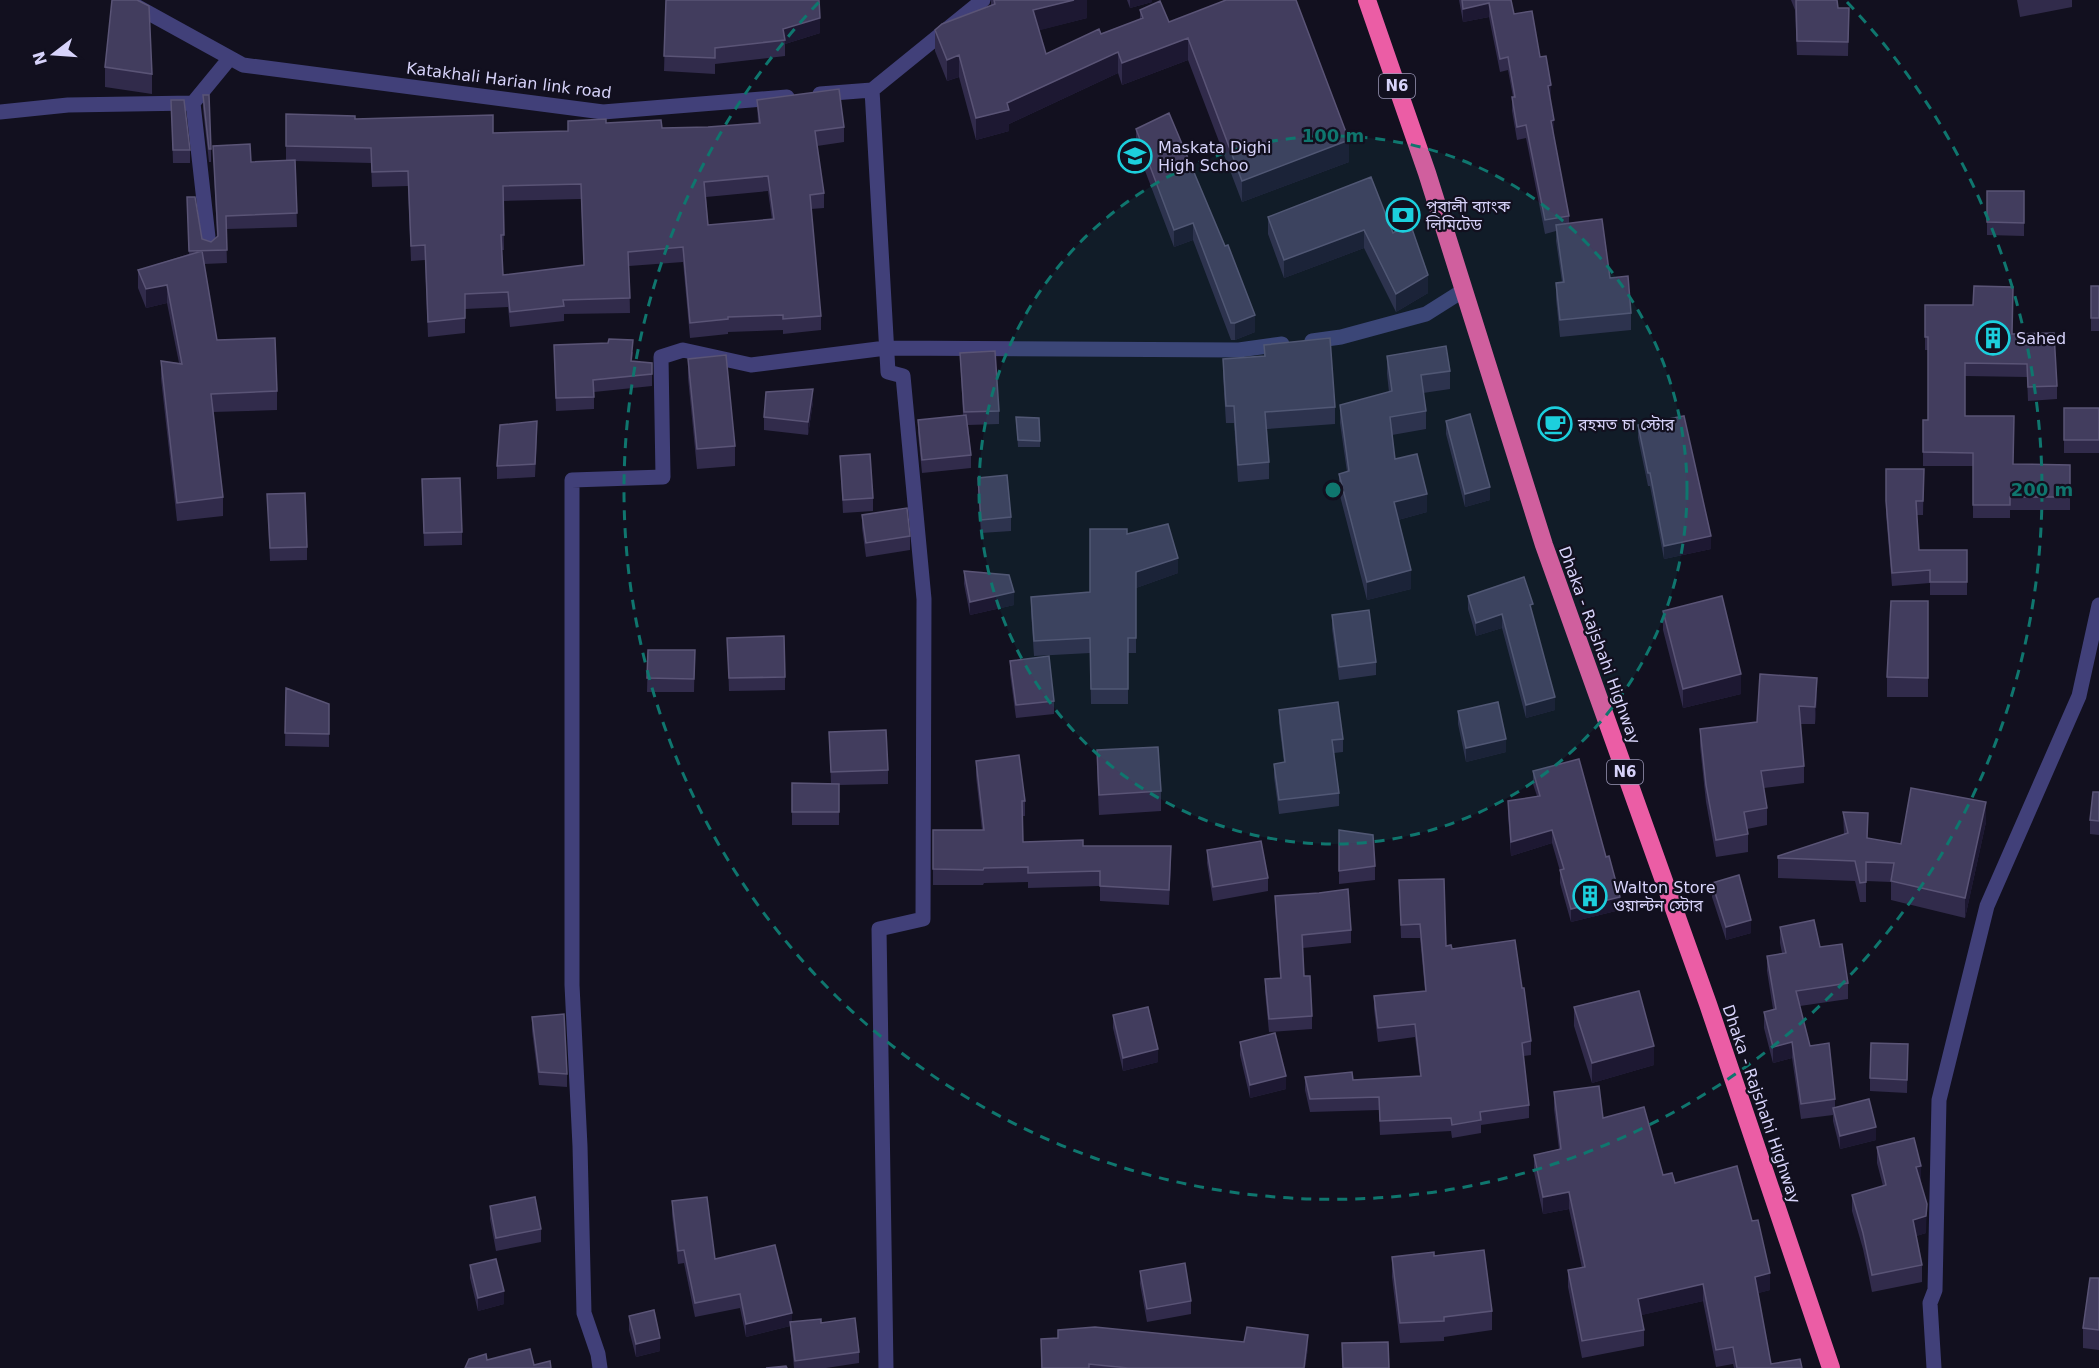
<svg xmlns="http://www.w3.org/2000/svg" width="2099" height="1368" viewBox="0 0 2099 1368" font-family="'DejaVu Sans','Noto Sans Bengali',sans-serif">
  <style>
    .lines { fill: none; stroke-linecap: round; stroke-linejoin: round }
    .minor { stroke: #414079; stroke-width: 15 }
    .highway { stroke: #eb5da5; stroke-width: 18 }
    .wall { fill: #312b4b; fill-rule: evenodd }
    .shaded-wall { fill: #1d1832 }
    .building { fill: #423d5e; stroke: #5a5476; stroke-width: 1.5; fill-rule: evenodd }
    .ring { fill: none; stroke: #0f766e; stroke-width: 3; stroke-dasharray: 10 8 }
    .labels { text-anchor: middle; stroke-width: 4.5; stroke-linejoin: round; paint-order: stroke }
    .shield { fill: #12101f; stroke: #9c98b8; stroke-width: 1.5 }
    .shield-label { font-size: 15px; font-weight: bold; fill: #d7d3fa }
    .street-label { font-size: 16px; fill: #d7d3fa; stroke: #12101f }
    .poi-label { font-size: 16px; fill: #d7d3fa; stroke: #12101f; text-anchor: start }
    .centre { fill: #0f766e; stroke: #12101f; stroke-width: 3 }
    .ring-label { font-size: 18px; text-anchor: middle; font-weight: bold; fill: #0f766e; stroke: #12101f; stroke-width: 4.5; stroke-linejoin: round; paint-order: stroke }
  </style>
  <rect width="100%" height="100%" fill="#12101f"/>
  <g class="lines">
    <path class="minor" d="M125,0L243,65L603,112L787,97
      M872,90L888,372L903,376L924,599L923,919L879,929L886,1368
      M820,94L872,90L983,0
      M193,103L230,58
      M0,112L68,105L193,103L209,246
      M1312,341L1341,337L1426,314L1464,290
      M600,1368L598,1354L584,1313L580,1146L572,985V480L663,477L661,357L683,350L751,365L886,348L1239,350L1282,344
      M1934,1368L1930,1303L1935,1290L1939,1100L1987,906L2079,696L2099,605"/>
    <path class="highway" d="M1367,0L1427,173L1544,545L1708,1004L1831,1368"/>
  </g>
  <path class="wall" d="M666,0L820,33L785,44V56L715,64V74L664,71Z
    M991,0H1087V18L1039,30L1046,54L1140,19V10L1169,22L1224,1L1223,0H1296L1349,162L1242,202L1188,60L1122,85L1118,73L1009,124V131L976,140L959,77L947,81L935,51V30L991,6Z
    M1127,0H1152V2L1130,8Z
    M1459,0H1511L1514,14L1540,57L1551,98H1550L1553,134L1569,216V223L1610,278L1631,313V330L1560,337L1556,299V283L1562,282L1556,241V231L1545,234L1526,138L1517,140L1512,111V97H1513L1508,70L1500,72L1489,17L1463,22Z
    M1791,0H1837L1838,8H1849L1848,56L1797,55L1795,10Z
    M2017,0H2072V7L2020,17Z
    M105,67L152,74V94L105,87Z
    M203,95L211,149V162H209L203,109Z
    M171,100L190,150V163H173Z
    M757,100L844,127V142L817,146L824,193V208L811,209L821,316V330L783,334V330L728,332V334L690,338L683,262L629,266L630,313L564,314V321L510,327L508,307L465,309V333L428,337L425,260L411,261L408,186L372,187L371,163L295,161L297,227L226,229L227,263L204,264L217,340L277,391V410L213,412L223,497V516L177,521L161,379V361L179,363L167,303L146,308L138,288V270L189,254L187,197L202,239L211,242L217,237L213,146L251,162L286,160V114L355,119L493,133L568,131L606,123L662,128L708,127L758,123ZM768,191L772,220L708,225L706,197ZM581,199L584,265L503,275L502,250H504L503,201Z
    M1169,113L1255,332L1235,340H1231L1193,240L1174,247L1136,147V129Z
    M1987,191H2024V236L1987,235Z
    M1268,217L1393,233L1428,293L1396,312L1364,248L1284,278L1268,234Z
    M2091,286H2099V331H2091Z
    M1925,305L2013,334L2057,386V399L2028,401L2027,377L1965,376V416L2013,464L2070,465V510H2010V518H1973V466H1923V420H1928V350H1925Z
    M554,345L633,352L632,361L652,363V386L594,392V409L556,411Z
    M1264,345L1335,407V424L1267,429L1269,462V479L1238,482L1234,423H1226L1223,376V359L1264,356Z
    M960,353L999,411V424L968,425L971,455V468L922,473L918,433V420L963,415Z
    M1387,356L1450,371V389L1423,393L1426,411V429L1392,435L1395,459L1427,512L1398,520L1411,589L1367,600L1339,492V474L1347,472L1340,423V405L1389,392L1387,374Z
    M688,359L735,446V466L697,469L688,378Z
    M813,402L808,435L764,430V417Z
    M2064,408H2099V453H2064Z
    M1016,417L1040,441V447H1018Z
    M1446,421L1490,500L1465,507L1446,434Z
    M1638,425L1711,549L1664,559L1650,486H1648L1638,438Z
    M537,435L535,477L497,479V466Z
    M840,456L873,498V511L843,513Z
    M1886,469H1924L1923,515H1917L1919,550H1967V595H1930V583L1892,586L1886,514Z
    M978,478L1011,517V531L981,533L978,491Z
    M422,479L462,532V545L424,546Z
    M267,494L307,547V560L270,561Z
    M862,515L910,536V550L866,557L862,528Z
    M1127,534L1178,573L1136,588V653H1128V704H1091L1090,653L1034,656L1031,612V597L1090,592Z
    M964,571L1014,605L970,615L964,584Z
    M1468,596L1533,616L1555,710L1526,718L1502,628L1476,636L1468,609Z
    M1928,601V697H1887V677Z
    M1663,611L1741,694L1683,708L1663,630Z
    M1332,615L1376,662V675L1339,680L1332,629Z
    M727,638L785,677V690L729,691Z
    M648,650H695L694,692H647Z
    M1010,661L1054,701V714L1016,718L1010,674Z
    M286,688L329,704V747L285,746Z
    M1817,695L1815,724H1800L1804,766V783L1764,788L1767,808V825L1747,829L1748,834V852L1716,857L1706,802L1700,746V729L1757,722Z
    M1279,710L1343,739V752L1334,753L1339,793V806L1279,814L1274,777V764L1284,763L1279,723Z
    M1458,711L1506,752L1466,762L1458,724Z
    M829,732L888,770V784L839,785V825H792V783H831Z
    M1097,750L1161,791V811L1099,815L1097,770Z
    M976,761L1025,801V816H1022L1023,842L1083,846L1171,861L1169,905L1100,901V886L1028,888V882L984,883L983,885H933V830H982L976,776Z
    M1533,771L1620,910L1571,922L1560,883V871L1552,843L1511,856L1508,814V801L1537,796L1533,784Z
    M2099,792V835L2090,834V820Z
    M1843,812L1868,838L1901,844L1986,822L1965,918L1891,900V882L1866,881V902H1860L1855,881L1778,878V856L1844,835Z
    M1339,830L1375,866V880L1339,884Z
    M1207,850L1268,878V891L1213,901L1207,863Z
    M1399,880L1446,946L1452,949L1531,1041V1055L1523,1056L1529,1105V1118L1481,1125V1133L1452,1138L1451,1131L1380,1135L1379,1110L1310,1112L1305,1090V1077L1353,1080L1420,1076L1415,1037L1378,1042L1374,1009V996L1425,991L1420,938H1401Z
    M1712,883L1751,933L1726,940L1712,897Z
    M1275,896L1351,930V943L1303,948L1304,976L1312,1016V1029L1269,1032L1265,992V979L1280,978L1275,909Z
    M1780,927L1820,947L1848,983V999L1800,1006L1810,1046L1835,1099V1107L1876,1140L1840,1149L1833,1121V1115L1801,1119L1792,1058L1773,1063L1764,1028V1012L1773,1009L1767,971V956L1782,953L1780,943Z
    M1574,1007L1654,1065L1592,1083L1574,1026Z
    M1113,1015L1158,1062L1123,1071L1113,1028Z
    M532,1017L567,1074V1087L539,1085L532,1031Z
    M1240,1042L1286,1089L1250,1098L1240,1055Z
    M1908,1044L1907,1093L1870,1091V1078Z
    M1554,1092L1603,1118L1663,1175L1675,1183L1770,1290L1758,1293L1771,1364L1802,1368H1734L1733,1364L1716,1367L1703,1301L1641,1315L1644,1330V1346L1582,1358L1568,1287V1270L1582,1268L1569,1209L1543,1214L1534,1172V1155L1559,1149L1554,1109Z
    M1877,1147L1921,1182L1926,1233L1916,1236L1922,1265V1282L1872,1292L1863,1249L1852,1211V1195L1883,1186L1877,1163Z
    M672,1201L715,1259L792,1322L821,1323L859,1352V1363L826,1368H794L790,1326L746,1337L740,1308L695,1317L684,1263L678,1264L672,1215Z
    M490,1206L541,1229V1242L496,1251L490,1219Z
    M1434,1256L1492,1311V1330L1444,1337V1341L1400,1343L1392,1277V1257Z
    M470,1265L504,1304L478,1311L470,1278Z
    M1140,1271L1191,1301V1314L1147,1322L1140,1284Z
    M2099,1278V1350L2083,1348V1328Z
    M629,1316L660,1351L636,1357L629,1330Z
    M1041,1339L1244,1342L1308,1348L1305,1368H1041Z"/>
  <path class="shaded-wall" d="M1074,0H1087V18L1033,32V10Z
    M1130,0H1152V2L1130,8Z
    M1489,3V17L1463,22V9Z
    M820,18V33L785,44L783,29Z
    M1188,38V60L1122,85V63Z
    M1118,52V73L1009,124V131L976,140V118Z
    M959,55V77L947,81V60Z
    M1551,85V98L1548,99V86Z
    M1554,120V133L1551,135V121Z
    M1349,140V162L1242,202V181Z
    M1193,223V240L1174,247V230Z
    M1364,230V248L1284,278V260Z
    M1428,275V293L1396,312V294Z
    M167,285V303L146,308V289Z
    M1255,315V332L1235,340V323Z
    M813,389V402L808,435V422Z
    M1490,487V500L1465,507V494Z
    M1427,494V512L1394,521V502Z
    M1711,536V549L1664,559V546Z
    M1178,558V573L1136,588V572Z
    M1411,570V589L1367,600V582Z
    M1014,592V605L970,615V602Z
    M1502,614V628L1476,636V623Z
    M1741,674V694L1683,708V689Z
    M1817,678V695L1815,724V707Z
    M1555,697V710L1526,718V705Z
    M1506,739V752L1466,762V748Z
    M1986,802V822L1965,918V898Z
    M1552,830V843L1511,856V842Z
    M1620,897V910L1571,922V909Z
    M1751,920V933L1726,940V927Z
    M1792,1042V1058L1773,1063V1047Z
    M1654,1046V1065L1592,1083V1063Z
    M1158,1049V1062L1123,1071V1058Z
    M1286,1076V1089L1250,1098V1085Z
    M1876,1127V1140L1840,1149V1136Z
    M1921,1166V1182L1916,1167Z
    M1569,1192V1209L1543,1214V1197Z
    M1927,1204L1926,1233L1913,1237V1220Z
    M1770,1273V1290L1755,1294V1277Z
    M1703,1284V1301L1638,1316V1299Z
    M504,1291V1304L478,1311V1298Z
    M792,1313V1326L790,1322V1326L746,1337V1324Z
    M1308,1335V1348L1305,1368H1304Z
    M660,1338V1351L636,1357V1344Z"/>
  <path class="building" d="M112,0H137L149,6L152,74L105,67Z
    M666,0H819L820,18L783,29L785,40L715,48V58L664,56Z
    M994,0H1074L1033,10L1046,54L1099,29L1101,34L1143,18L1140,10L1160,1L1169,22L1226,0H1296L1349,140L1242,181L1188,38L1122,63L1118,52L1007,103L1009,110L976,118L959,55L947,60L935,30L942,24L995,4Z
    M1462,0H1511L1514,14L1532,11L1540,57L1546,56L1551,85L1548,86L1554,120L1551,121L1569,216L1545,220L1526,125L1517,127L1512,97H1515L1508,57L1500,59L1489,3L1463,9Z
    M1796,0H1837L1838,8H1849L1848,42L1797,41Z
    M839,89L844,127L815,131L824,193L810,195L821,316L783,319V315L728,317V319L690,323L683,247L628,252L630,298L563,300L564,306L510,312L508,292L465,294V318L428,322L425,245L411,246L408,171L372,172L371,148L286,146V114L355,116V119L493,115V133L568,131V121L606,119V123L661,120L662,128L708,127L760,123L757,100ZM768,176L774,219L708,225L704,182ZM581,184L584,265L503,275L501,235H504L503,186Z
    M203,95H209L211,149H209Z
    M171,100H184L190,150H173Z
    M1169,113L1225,246L1228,245L1255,315L1235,323H1231L1193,223L1174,230L1136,129Z
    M250,144L251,162L295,160L297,213L226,216L227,250L189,251L187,197H195L202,239L211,242L218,236L213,146Z
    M1371,177L1393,233L1410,223L1428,275L1396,294L1364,230L1284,260L1268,217Z
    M1987,191H2024V223L1987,222Z
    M1602,219L1610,278L1628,276L1631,313L1560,320L1556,283L1564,282L1556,225Z
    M202,251L217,340L275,338L277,391L211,394L223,497L177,503L161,361L182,364L167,285L146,289L138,270Z
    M1974,286L2013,287L2012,334L2054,333L2057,386L2028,387L2027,364L1965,363V416H2014L2013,464L2070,465V497H2010V505H1973V453L1923,452V420H1928V337H1925V305H1973Z
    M2091,286H2099V318H2091Z
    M1330,338L1335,407L1265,412L1269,462L1238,465L1234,406H1226L1223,359L1265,356L1264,345Z
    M609,339L633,340L631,361L652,363V374L593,380L594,397L556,398L554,345L608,343Z
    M1446,346L1450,371L1421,375L1426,411L1390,417L1395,459L1417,454L1427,494L1394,502L1411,570L1367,582L1339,474L1349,471L1340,405L1392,391L1387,356Z
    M995,351L999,411L964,412L960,353Z
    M726,355L735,446L697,449L688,359Z
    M813,389L808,422L764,417L766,392Z
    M2064,408H2099V440H2064Z
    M1470,414L1490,487L1465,494L1446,421Z
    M966,415L971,455L922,460L918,420Z
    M1684,416L1711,536L1664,546L1650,473H1648L1638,425Z
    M1016,417L1039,418L1040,441L1018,440Z
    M537,421L535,464L497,466L500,425Z
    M870,454L873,498L843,500L840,456Z
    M1886,469H1924L1923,501H1916L1919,550H1967V582H1930V570L1892,573L1886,501Z
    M1007,475L1011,517L981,520L978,478Z
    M460,478L462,532L424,533L422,479Z
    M305,493L307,547L270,548L267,494Z
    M907,508L910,536L866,543L862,515Z
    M1168,524L1178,558L1136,572V638H1128V689H1091L1090,638L1034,641L1031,597L1090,592V529H1127V534Z
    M964,571L1009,575L1014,592L970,602Z
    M1524,577L1533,604L1530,605L1555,697L1526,705L1502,614L1476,623L1468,596Z
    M1722,596L1741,674L1683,689L1663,611Z
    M1891,601H1928V678L1887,677Z
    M1369,610L1376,662L1339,667L1332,615Z
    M784,636L785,677L729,678L727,638Z
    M648,650H695L694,679L647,678Z
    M1049,656L1054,701L1016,705L1010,661Z
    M1760,674L1817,678L1815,707L1799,706L1804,766L1761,771L1767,808L1744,812L1748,834L1716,840L1706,785L1700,729L1757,722Z
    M286,688L329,704V734L285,733Z
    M1338,702L1343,739L1332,740L1339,793L1279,800L1274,764L1285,762L1279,710Z
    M1498,702L1506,739L1466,748L1458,711Z
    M886,730L888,770L831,772L829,732Z
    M1158,747L1161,791L1099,795L1097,750Z
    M1019,755L1025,801H1022L1023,842L1083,840V846H1171L1169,890L1100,886V871L1028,873V867L984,868L983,870L933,869V830H984L976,761Z
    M1579,759L1606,857L1609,856L1620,897L1571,909L1560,870L1564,869L1552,830L1511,842L1508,801L1540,796L1533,771Z
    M792,783L839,784V812H792Z
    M1911,788L1986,802L1965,898L1891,881L1894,863L1866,862V882L1860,883L1855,861L1778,858V856L1848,833L1843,812L1868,813L1867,838L1901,844Z
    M2093,792H2099V821L2090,820Z
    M1339,830L1373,835L1375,866L1339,871Z
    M1261,841L1268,878L1213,887L1207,850Z
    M1739,875L1751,920L1726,927L1712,883Z
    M1444,879L1446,946L1451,945L1452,949L1515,940L1522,988H1524L1531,1041L1522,1043L1529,1105L1480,1112L1481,1120L1452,1125L1451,1118L1380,1121L1379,1097L1310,1099L1305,1077L1352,1072L1353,1080L1421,1076L1415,1024L1378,1028L1374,996L1426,991L1420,924L1401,925L1399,880Z
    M1348,889L1351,930L1302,935L1304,976H1310L1312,1016L1269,1019L1265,979L1281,978L1275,896L1319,893Z
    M1814,920L1820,947L1842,944L1848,983L1796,991L1810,1046L1829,1043L1835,1099L1801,1104L1792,1042L1773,1047L1764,1012L1776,1009L1767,956L1786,953L1780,927Z
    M1639,991L1654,1046L1592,1063L1574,1007Z
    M1148,1007L1158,1049L1123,1058L1113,1015Z
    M564,1014L567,1074L539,1072L532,1017Z
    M1275,1033L1286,1076L1250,1085L1240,1042Z
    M1871,1043L1908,1044L1907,1080L1870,1078Z
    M1599,1086L1603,1118L1644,1107L1663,1175L1672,1173L1675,1183L1737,1166L1752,1221L1758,1220L1770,1273L1755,1277L1771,1364L1800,1359L1802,1368H1737L1733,1347L1716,1350L1703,1284L1638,1299L1644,1330L1582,1341L1568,1270L1585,1267L1569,1192L1543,1197L1534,1155L1561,1149L1554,1092Z
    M1869,1099L1876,1127L1840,1136L1833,1108Z
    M1914,1138L1921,1166L1916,1167L1927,1204L1926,1216L1913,1220L1922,1265L1872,1275L1863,1233L1852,1195L1886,1185L1877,1147Z
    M535,1197L541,1229L496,1238L490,1206Z
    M707,1197L715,1259L775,1245L792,1313L746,1324L740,1294L695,1303L684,1250L678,1251L672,1201Z
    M1484,1250L1492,1311L1444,1317V1321L1400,1323L1392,1257L1434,1252V1256Z
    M496,1259L504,1291L478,1298L470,1265Z
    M1185,1263L1191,1301L1147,1309L1140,1271Z
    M2090,1278H2099V1330L2083,1328Z
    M654,1310L660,1338L636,1344L629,1316Z
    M855,1318L859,1352L795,1361L790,1322L821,1319V1323Z
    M1095,1327L1244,1342L1247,1327L1308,1335L1304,1368H1128L1089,1364V1368H1042L1041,1339L1058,1338V1330Z
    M1388,1342L1389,1368H1343L1342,1343Z
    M530,1349L534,1365L550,1361L551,1368H465L469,1359L486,1354L487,1360Z
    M786,1366L787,1368H766Z"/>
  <circle cx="1333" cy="490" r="354" fill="#0f766e" fill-opacity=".12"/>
  <g class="ring">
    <circle cx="1333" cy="490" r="354"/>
    <path d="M1847 2A709 709 0 1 1 819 2"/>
  </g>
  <defs>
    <symbol id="university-ring" viewBox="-11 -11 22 22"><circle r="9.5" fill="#12101f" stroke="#1ccfdd" stroke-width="1.5"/><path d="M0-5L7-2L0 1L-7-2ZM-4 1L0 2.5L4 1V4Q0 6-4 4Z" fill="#1ccfdd"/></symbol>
    <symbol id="bank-ring" viewBox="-11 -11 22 22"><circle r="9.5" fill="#12101f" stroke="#1ccfdd" stroke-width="1.5"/><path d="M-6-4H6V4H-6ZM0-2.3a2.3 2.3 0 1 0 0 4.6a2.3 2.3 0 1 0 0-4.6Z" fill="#1ccfdd"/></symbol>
    <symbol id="building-ring" viewBox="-11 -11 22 22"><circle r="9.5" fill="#12101f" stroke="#1ccfdd" stroke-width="1.5"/><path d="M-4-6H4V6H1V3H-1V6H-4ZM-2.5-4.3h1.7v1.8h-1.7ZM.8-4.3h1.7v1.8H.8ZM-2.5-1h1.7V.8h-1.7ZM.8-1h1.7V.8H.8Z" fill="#1ccfdd"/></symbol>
    <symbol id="cafe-ring" viewBox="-11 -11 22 22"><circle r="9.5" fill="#12101f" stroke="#1ccfdd" stroke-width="1.5"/><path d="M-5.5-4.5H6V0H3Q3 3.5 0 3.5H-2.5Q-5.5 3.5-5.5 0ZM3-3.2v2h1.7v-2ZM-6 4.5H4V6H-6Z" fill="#1ccfdd"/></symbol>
  </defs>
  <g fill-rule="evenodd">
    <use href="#university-ring" x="1116" y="137" width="38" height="38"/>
    <use href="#bank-ring" x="1384" y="196" width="38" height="38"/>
    <use href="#building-ring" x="1974" y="319" width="38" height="38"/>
    <use href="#cafe-ring" x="1536" y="405" width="38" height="38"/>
    <use href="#building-ring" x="1571" y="877" width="38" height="38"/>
  </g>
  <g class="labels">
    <g class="shield">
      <rect x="1379" y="74" width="36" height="24" rx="4.5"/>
      <rect x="1607" y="760" width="36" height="24" rx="4.5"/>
    </g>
    <g class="shield-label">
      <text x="1397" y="91">N6</text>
      <text x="1625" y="777">N6</text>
    </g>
    <g class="street-label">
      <text transform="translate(509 80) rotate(7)" y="6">Katakhali Harian link road</text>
      <text transform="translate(1600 645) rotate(70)" y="6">Dhaka - Rajshahi Highway</text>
      <text transform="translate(1762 1104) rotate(71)" y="6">Dhaka - Rajshahi Highway</text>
    </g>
    <g class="poi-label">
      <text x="1158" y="153">Maskata Dighi<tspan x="1158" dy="18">High Schoo</tspan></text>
      <text x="1426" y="212">পূবালী ব্যাংক<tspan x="1426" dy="18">লিমিটেড</tspan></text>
      <text x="2016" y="344">Sahed</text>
      <text x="1578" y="430">রহমত চা স্টোর</text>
      <text x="1613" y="893">Walton Store<tspan x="1613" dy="18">ওয়াল্টন স্টোর</tspan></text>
    </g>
  </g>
  <circle cx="1333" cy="490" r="9" class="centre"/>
  <g class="ring-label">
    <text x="1333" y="142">100 m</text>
    <text x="2042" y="496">200 m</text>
  </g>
  <g transform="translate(54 54) rotate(253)" stroke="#12101f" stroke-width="4.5" paint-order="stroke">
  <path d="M0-4.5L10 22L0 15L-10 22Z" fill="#d7d3fa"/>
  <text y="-9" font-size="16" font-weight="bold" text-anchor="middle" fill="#d7d3fa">N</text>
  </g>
</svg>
